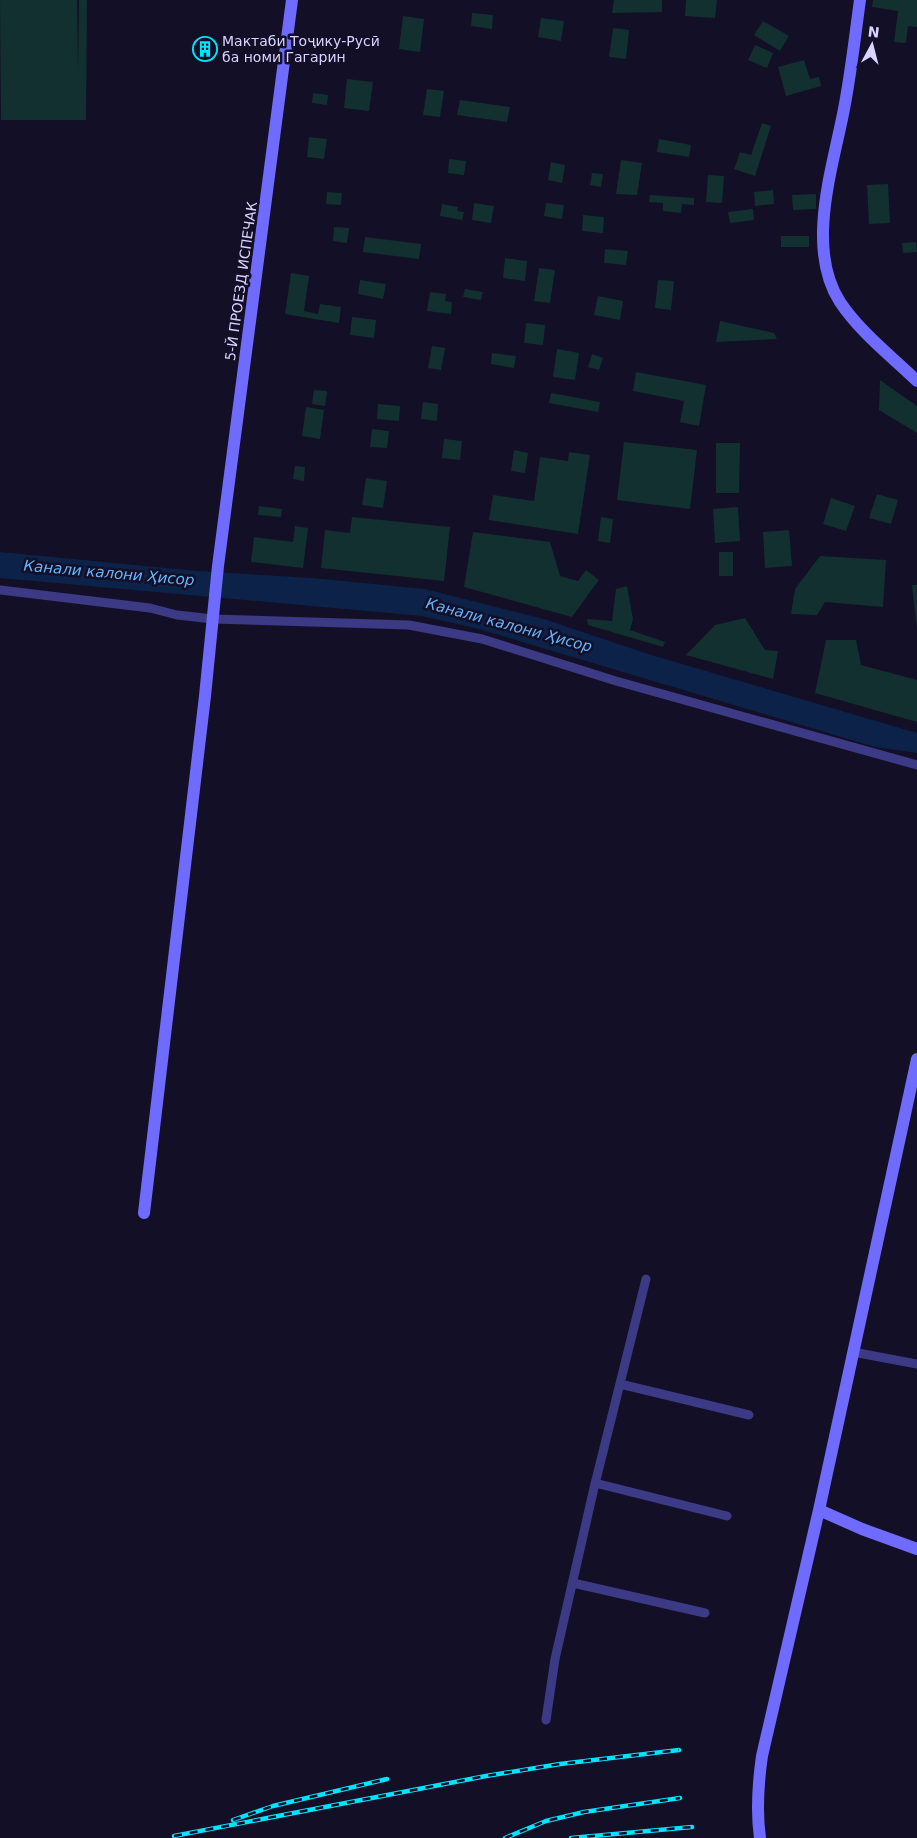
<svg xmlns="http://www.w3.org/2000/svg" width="917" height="1838" viewBox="0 0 917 1838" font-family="'DejaVu Sans',sans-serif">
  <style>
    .green { fill: #12302f }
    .water { fill: #0c2248 }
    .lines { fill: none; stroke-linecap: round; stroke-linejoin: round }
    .street { stroke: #3d3a85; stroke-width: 9 }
    .secondary { stroke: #6f6bff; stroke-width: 12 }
    .rail-casing { stroke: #00e5ff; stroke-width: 4.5 }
    .rail { stroke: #130f26; stroke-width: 2.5; stroke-dasharray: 8; stroke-linecap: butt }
    .labels { text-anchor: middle; stroke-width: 5; stroke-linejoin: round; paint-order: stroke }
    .poi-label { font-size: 14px; fill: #d9d4ff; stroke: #130f26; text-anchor: start }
    .street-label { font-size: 14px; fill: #d9d4ff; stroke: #130f26 }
    .water-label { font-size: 15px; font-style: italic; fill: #62b6ff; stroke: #130f26 }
  </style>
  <rect width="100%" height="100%" fill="#130f26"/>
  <path class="green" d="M0,0H77L78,71L79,0H87L86,120H1Z
    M614,0H662V12L612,13Z
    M686,0H717L715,18L685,16Z
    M873,0H917V27L908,26L906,43L894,42L898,11L872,7Z
    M472,13L493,15L492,29L471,26Z
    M403,16L424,19L420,52L399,49Z
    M541,18L564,21L561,41L538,37Z
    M763,21L789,36L780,51L754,35Z
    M613,28L629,30L626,59L609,57Z
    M755,45L773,53L767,68L748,60Z
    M804,60L810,79L819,77L821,86L786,96L778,67Z
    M347,79L373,82L369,111L344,108Z
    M427,89L444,91L440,117L423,115Z
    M313,93L328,95L327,105L312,103Z
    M460,100L510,107L507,122L457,115Z
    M762,123L771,126L755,176L734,169L740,152L751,155Z
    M309,137L327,139L324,159L307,157Z
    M659,139L691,145L689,157L657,152Z
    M449,159L466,161L464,175L448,173Z
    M621,160L642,163L637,195L616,194Z
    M551,162L565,165L562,183L548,180Z
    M592,173L603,174L601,187L590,185Z
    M708,175L724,176L722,203L706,202Z
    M888,184L890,223L869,224L867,185Z
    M773,190L774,204L755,206L754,192Z
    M327,192L342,193L341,205L326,204Z
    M816,194V209L793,210L792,195Z
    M650,195L694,198V205L682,204L681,213L663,211V203L649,202Z
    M474,203L494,206L491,223L472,220Z
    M546,203L564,205L562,219L544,216Z
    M442,204L458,207L457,211L464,212L462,220L440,216Z
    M753,209L754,220L730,223L728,212Z
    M583,215L604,217L603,233L582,231Z
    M334,227L349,228L347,243L333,241Z
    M781,236H809V247H781Z
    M365,237L421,244L419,259L363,252Z
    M916,242L917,252L903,253L902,243Z
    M605,249L628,251L626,265L604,263Z
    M505,258L527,261L525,281L503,278Z
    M539,268L555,270L550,303L534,301Z
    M291,273L309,276L304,311L318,314L320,304L341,307L339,323L285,314Z
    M360,280L386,284L383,299L358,294Z
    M658,280L674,281L671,310L655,308Z
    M465,289L483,292L481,300L463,297Z
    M430,292L446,294L445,301L452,302L451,314L427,311Z
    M598,296L623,301L620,320L594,315Z
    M352,317L376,320L374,338L350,335Z
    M720,321L774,333L777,339L716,342Z
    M526,323L545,325L543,345L524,343Z
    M432,346L445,348L441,370L428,368Z
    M557,349L579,353L575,380L553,377Z
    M492,353L516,356L514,368L491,364Z
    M592,354L603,358L599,370L588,367Z
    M636,372L706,385L699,426L680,422L684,401L633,391Z
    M880,380L917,406V433L879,410Z
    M314,390L327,391L325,406L312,404Z
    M551,393L600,402L598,412L549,403Z
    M423,402L438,404L437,421L421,419Z
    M378,404L400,406L399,421L377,419Z
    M306,407L324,410L320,439L302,436Z
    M372,429L389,431L387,448L370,447Z
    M444,439L462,441L460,460L442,458Z
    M624,442L697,450L690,509L617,500Z
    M716,443H740L739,493H716Z
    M514,450L528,453L525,473L511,471Z
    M569,452L590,455L578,534L489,520L493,495L534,501L540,457L568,461Z
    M295,466L305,467L304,481L293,479Z
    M366,478L387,481L383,508L362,505Z
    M877,494L898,500L891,524L869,518Z
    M831,498L855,506L846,531L823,524Z
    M259,506L282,509L281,517L258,515Z
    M738,507L740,541L715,543L713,509Z
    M352,517L450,527L444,581L321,568L325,530L350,533Z
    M601,517L613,519L610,543L598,541Z
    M295,526L308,528L303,568L251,562L254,537L293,542Z
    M789,530L792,566L765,568L763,532Z
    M473,532L550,542L560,576L578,581L586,570L599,580L572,617L464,587Z
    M719,552H733V576H719Z
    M820,556L886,560L883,607L825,602L817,615L791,614L795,589Z
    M912,585H917V629Z
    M627,586L633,619L630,630L665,642L663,647L588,625L587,619L612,621L616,589Z
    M745,618L765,650L778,651L773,679L686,655L715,625Z
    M826,640H856L861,665L917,680V722L815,693Z"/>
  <path class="water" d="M0,552L197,571L312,578L425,589L544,619L648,654L917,733V753L875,747L479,629L422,616L0,578Z"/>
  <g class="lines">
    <path class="street" d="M0,590L150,608L177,615L213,619L409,625L482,639L616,681L917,765
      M853,1352L917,1364
      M620,1384L749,1415
      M595,1483L727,1516
      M573,1583L705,1613
      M546,1720L555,1659L594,1488L646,1279"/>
    <path class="secondary" d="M860,0C855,36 851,73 844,109C833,167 805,248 840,302C860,332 891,356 917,381
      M144,1213L205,696L218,566L292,0
      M819,1510L862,1529L917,1549
      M760,1838C756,1810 758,1784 762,1756L819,1510L917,1059"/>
    <defs>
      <path id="rail" d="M233,1820L273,1806L387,1779
        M174,1836L486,1776L560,1764L679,1750
        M505,1838L546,1821L584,1812L680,1798
        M571,1838L692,1827"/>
    </defs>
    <use href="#rail" class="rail-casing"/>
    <use href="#rail" class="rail"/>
  </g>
  <defs>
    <symbol id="building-ring" viewBox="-11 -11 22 22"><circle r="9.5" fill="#130f26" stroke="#00e5ff" stroke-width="1.5"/><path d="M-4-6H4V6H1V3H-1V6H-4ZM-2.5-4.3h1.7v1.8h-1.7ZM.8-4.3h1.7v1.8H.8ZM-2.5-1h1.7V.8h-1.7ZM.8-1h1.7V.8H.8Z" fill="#00e5ff"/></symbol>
  </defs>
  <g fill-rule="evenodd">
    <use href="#building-ring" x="191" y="35" width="28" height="28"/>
  </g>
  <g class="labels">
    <g class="poi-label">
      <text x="222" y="46">Мактаби Тоҷику-Русӣ<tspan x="222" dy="16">ба номи Гагарин</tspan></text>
    </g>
    <g class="street-label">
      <text transform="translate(241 281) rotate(-82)" y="5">5-Й ПРОЕЗД ИСПЕЧАК</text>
    </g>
    <g class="water-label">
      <text transform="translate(109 573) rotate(5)" y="5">Канали калони Ҳисор</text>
      <text transform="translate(509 625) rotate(15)" y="5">Канали калони Ҳисор</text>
    </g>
  </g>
  <g transform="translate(872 45) rotate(7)" stroke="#130f26" stroke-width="4" paint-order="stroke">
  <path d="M0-4L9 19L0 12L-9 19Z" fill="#d9d4ff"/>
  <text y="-8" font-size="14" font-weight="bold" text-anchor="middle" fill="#d9d4ff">N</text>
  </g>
</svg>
